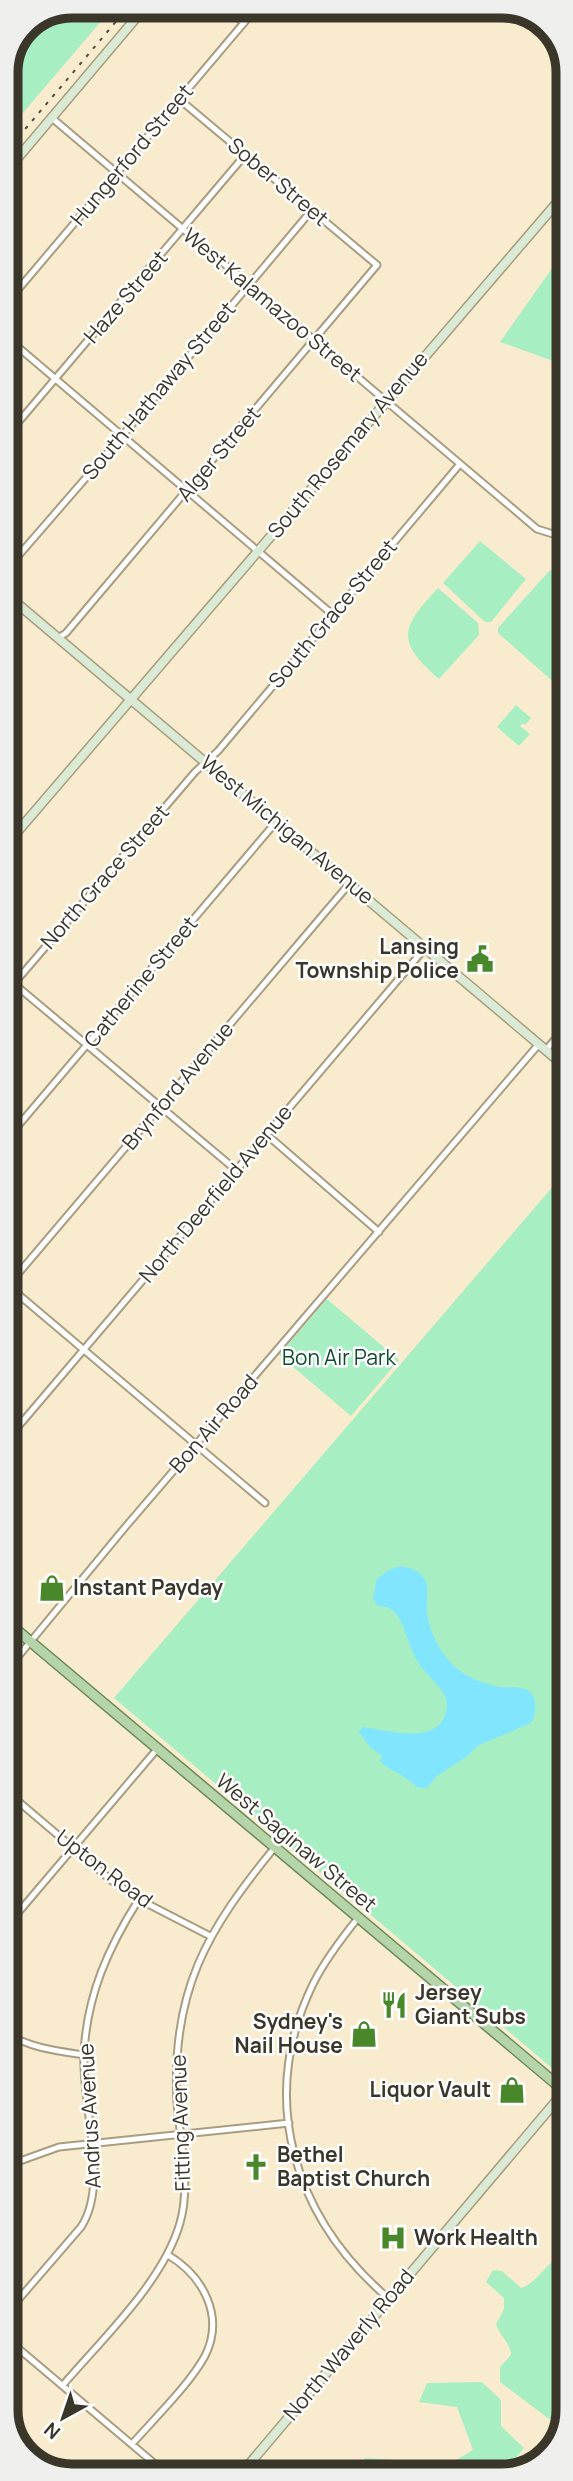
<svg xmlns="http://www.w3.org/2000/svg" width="573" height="2481" viewBox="0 0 573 2481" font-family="Manrope,sans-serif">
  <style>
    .green { fill: #a8eec3 }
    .water { fill: #82e5fe }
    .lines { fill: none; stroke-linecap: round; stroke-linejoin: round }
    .street-casing { stroke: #a99d81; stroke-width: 9 }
    .secondary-casing { stroke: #a99d81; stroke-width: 11 }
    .primary-casing { stroke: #6a8a58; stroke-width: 12 }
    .street { stroke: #fff; stroke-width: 5 }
    .secondary { stroke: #daead4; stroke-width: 8 }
    .primary { stroke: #b5d4a9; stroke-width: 9 }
    .rail { stroke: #514b3d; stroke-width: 2; stroke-dasharray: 3.5 7; stroke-linecap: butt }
    .labels { text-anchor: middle; stroke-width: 5; stroke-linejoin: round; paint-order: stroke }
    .street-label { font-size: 21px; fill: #3b362a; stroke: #fff }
    .poi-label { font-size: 21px; font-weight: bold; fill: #3b362a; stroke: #fff; text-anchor: start }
    .park-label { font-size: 21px; fill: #114b2f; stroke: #fff }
    .rim { fill: none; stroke: #3b362a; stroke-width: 9 }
  </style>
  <rect width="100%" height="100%" fill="#f9ecce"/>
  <path class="green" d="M71,5H115L5,134V71L25,24Z
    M567,247V366L500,342Z
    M480,541L526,579L491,622H485L443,583Z
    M550,570L567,586V675L558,686L498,633V628Z
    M438,588L478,623L479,635L439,679C394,640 402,627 438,588Z
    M516,705L531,718L525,725L523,723L520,726L530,734L519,746L497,727Z
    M567,1170L568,2072L566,2074H559L114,1698Z
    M327,1299L399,1360L351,1416L279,1355Z
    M564,2253L568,2256V2384H565L560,2394L567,2404L559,2417L549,2419L500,2382V2367L511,2355C511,2344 499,2335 496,2324L504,2309V2298L486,2282L493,2270L502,2271L521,2288C536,2284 548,2261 564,2253Z
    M482,2382L501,2400V2426L524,2448L502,2475H439L448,2465L473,2450L457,2407L419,2402L427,2383Z
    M365,2458L391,2460L389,2475H357Z"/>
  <path class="water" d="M401,1566C409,1568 419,1570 424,1578C430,1587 426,1600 427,1610C428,1630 440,1653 455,1667C468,1678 482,1683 499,1687C509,1688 522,1685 530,1692C538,1700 536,1714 531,1723L479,1745L466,1757L437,1776L427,1788L416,1787C407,1775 392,1773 380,1761L382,1756L370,1747L359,1732L363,1727C386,1730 432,1744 444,1718C447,1711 448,1703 445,1696C439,1684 425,1674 418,1662C408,1647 404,1618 392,1610C387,1606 382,1607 377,1605L373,1598L377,1579L389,1570Z"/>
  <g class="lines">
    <defs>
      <path id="street" d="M223,5L244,23
        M52,118L537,529L553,534L567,532
        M5,305L259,5
        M5,336L332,614
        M5,438L245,155
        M6,570L123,435L311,211
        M58,638L66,633L377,265L179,99
        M6,977L236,1170
        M6,993L195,772L218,751L460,464
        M546,1050L567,1025
        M266,1134L379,1232
        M6,1140L276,822
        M6,1284L265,1503
        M6,1288L350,883
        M6,1441L426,947
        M6,1682L17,1658L127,1525L539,1044
        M6,1791L112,1881L144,1902L210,1936
        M358,1918C341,1939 325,1960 313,1984C257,2100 294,2217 388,2298
        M6,1927L158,1748
        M6,2033C30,2048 57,2051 84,2055
        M6,2166L59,2147L289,2123
        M6,2314L81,2227C110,2183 81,2105 84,2053C87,1995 108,1948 139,1899
        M6,2338L168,2475
        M63,2385C103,2338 163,2282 180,2223C191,2185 180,2141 177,2102C171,1991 207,1930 275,1847
        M132,2444C154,2419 189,2385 205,2356C225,2316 203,2276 168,2255"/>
      <path id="secondary" d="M543,21L547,24
        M5,173L147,5
        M6,594L567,1068
        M6,845L567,191
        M240,2475L568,2087"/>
      <path id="primary" d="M6,1621L568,2094"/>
    </defs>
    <use href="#street" class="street-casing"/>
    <use href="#secondary" class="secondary-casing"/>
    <use href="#primary" class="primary-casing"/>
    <use href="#street" class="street"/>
    <use href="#secondary" class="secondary"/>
    <use href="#primary" class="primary"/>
    <path class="rail" d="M5,153L130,5"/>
  </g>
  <defs>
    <symbol id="civic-bare" viewBox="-9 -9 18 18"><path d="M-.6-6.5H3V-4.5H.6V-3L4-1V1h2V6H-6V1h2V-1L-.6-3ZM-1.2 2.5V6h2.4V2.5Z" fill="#48882a" stroke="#fff" stroke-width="2.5" paint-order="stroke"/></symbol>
    <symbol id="shop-bare" viewBox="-9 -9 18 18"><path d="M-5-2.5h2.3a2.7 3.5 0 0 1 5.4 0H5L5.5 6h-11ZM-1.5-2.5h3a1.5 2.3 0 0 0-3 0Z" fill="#48882a" stroke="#fff" stroke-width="2.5" paint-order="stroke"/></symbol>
    <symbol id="restaurant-bare" viewBox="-9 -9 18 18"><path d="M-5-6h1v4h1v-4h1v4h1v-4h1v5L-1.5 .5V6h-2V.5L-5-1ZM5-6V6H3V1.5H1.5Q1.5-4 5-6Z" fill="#48882a" stroke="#fff" stroke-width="2.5" paint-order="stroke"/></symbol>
    <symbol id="church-bare" viewBox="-9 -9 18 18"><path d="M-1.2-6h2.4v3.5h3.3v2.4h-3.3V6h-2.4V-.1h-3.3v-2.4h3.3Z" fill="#48882a" stroke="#fff" stroke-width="2.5" paint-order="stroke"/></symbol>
    <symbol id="hospital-bare" viewBox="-9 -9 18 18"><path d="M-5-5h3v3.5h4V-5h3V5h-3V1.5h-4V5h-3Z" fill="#48882a" stroke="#fff" stroke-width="2.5" paint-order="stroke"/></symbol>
  </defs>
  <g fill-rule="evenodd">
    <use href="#civic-bare" x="461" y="940" width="38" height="38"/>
    <use href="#shop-bare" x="33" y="1569" width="38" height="38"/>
    <use href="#restaurant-bare" x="375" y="1986" width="38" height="38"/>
    <use href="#shop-bare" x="345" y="2015" width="38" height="38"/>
    <use href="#shop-bare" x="493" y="2071" width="38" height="38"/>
    <use href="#church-bare" x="237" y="2148" width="38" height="38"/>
    <use href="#hospital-bare" x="374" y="2219" width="38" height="38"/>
  </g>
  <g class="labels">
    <g class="street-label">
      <text transform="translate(132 155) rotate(-50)" y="7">Hungerford Street</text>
      <text transform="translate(278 182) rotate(40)" y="7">Sober Street</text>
      <text transform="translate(126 297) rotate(-49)" y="7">Haze Street</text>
      <text transform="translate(272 305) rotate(40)" y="7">West Kalamazoo Street</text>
      <text transform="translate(159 391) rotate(-50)" y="7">South Hathaway Street</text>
      <text transform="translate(348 445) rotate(-50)" y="7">South Rosemary Avenue</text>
      <text transform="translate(219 454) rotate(-50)" y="7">Alger Street</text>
      <text transform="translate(333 614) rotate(-50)" y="7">South Grace Street</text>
      <text transform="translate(287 830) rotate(40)" y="7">West Michigan Avenue</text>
      <text transform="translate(105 877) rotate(-49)" y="7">North Grace Street</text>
      <text transform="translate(141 982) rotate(-50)" y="7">Catherine Street</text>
      <text transform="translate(178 1086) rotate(-50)" y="7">Brynford Avenue</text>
      <text transform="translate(216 1194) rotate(-50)" y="7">North Deerfield Avenue</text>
      <text transform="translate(214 1424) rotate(-49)" y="7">Bon Air Road</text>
      <text transform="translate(296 1843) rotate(40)" y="7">West Saginaw Street</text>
      <text transform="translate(104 1869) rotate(37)" y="7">Upton Road</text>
      <text transform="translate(90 2116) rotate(-93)" y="7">Andrus Avenue</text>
      <text transform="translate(181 2123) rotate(-92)" y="7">Fitting Avenue</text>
      <text transform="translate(349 2345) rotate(-50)" y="7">North Waverly Road</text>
    </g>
    <g class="poi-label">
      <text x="459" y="954" text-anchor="end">Lansing<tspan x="459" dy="24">Township Police</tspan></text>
      <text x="73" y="1595">Instant Payday</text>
      <text x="415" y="2000">Jersey<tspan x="415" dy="24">Giant Subs</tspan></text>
      <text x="343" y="2029" text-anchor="end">Sydney's<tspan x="343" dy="24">Nail House</tspan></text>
      <text x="491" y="2097" text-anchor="end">Liquor Vault</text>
      <text x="277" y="2162">Bethel<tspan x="277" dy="24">Baptist Church</tspan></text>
      <text x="414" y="2245">Work Health</text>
    </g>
    <g class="park-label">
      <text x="339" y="1365">Bon Air Park</text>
    </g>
  </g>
  <path d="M0 0H573V2481H0ZM72 18H502A54 54 0 0 1 556 72V2410A54 54 0 0 1 502 2464H72A54 54 0 0 1 18 2410V72A54 54 0 0 1 72 18Z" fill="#efefee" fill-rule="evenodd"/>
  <path class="rim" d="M72 18H502A54 54 0 0 1 556 72V2410A54 54 0 0 1 502 2464H72A54 54 0 0 1 18 2410V72A54 54 0 0 1 72 18Z"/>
  <g transform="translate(63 2418) rotate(220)" stroke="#ffffff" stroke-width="5" paint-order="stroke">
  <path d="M0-5L12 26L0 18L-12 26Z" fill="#3b362a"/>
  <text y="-10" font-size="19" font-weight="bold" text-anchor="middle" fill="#3b362a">N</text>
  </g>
</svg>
